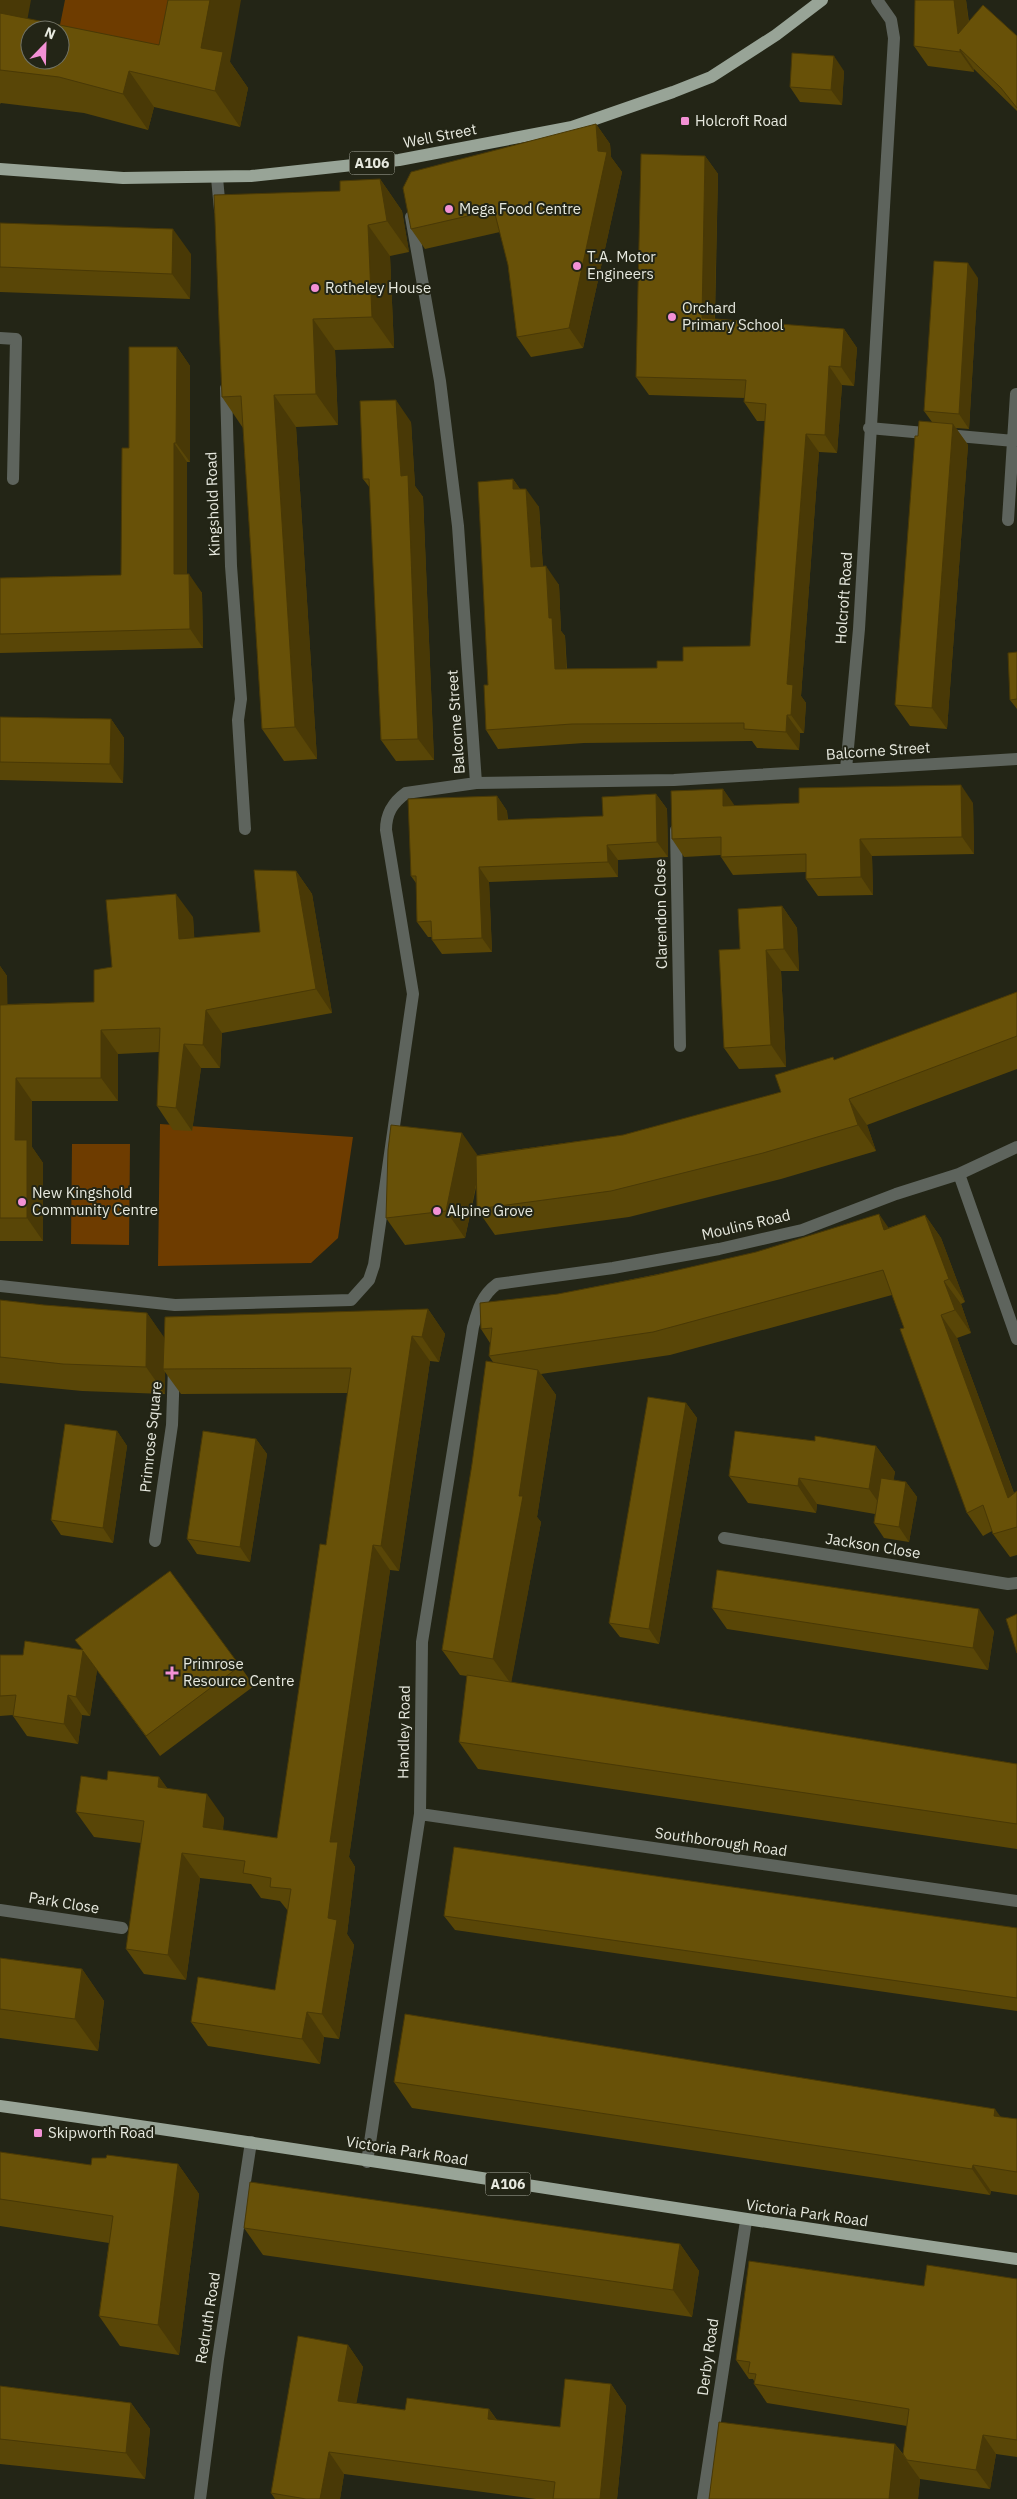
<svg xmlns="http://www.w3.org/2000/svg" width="1017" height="2499" viewBox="0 0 1017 2499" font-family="'IBM Plex Sans',sans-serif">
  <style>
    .green { fill: #6e3c00 }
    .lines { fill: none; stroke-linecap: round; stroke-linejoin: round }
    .street { stroke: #5e645d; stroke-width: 12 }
    .primary { stroke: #98a497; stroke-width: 12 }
    .wall { fill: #594607 }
    .shaded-wall { fill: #493906 }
    .building { fill: #685108; stroke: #493906; fill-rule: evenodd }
    .poi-dot { fill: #f391d5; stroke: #232516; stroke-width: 2 }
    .labels { text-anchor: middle; stroke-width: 4; stroke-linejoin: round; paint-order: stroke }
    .shield { fill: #232516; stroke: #acaea3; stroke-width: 1 }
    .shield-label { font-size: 14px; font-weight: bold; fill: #e7e9df }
    .poi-label { font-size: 15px; fill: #e7e9df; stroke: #232516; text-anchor: start }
    .street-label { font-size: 15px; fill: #e7e9df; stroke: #232516 }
  </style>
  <rect width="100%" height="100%" fill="#232516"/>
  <path class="green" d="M65,0H189L177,60L59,30Z
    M160,1124L353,1137L338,1238L311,1263L158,1266Z
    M72,1144H130L129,1245L71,1244Z"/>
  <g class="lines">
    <path class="street" d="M217,178L220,210
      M411,217L440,381L458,526L476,783
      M0,338L16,339L13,479
      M226,388L231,566L241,699L238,720L245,829
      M869,428L1014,441
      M1008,520L1016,394
      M846,769L859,629L894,38L891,20L877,0
      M676,830L680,1046
      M959,1174L1017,1339
      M0,1286L175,1305L351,1300L369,1280L374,1265L413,994L386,830C386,814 392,803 406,793L476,783L674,780L1017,759
      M724,1538L1008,1584L1017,1583
      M155,1541L172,1425L174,1367
      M420,1814L1017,1901
      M0,1910L122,1928
      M367,2162L420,1814L422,1642L473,1327C478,1309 482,1295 497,1284L613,1268L719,1249L802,1230L896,1194L959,1174L1017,1147
      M200,2499L218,2359L251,2142
      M703,2499L746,2221"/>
    <path class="primary" d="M0,169L123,178L251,176L399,160L572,127L673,92L711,77L776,35L822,0
      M0,2106C340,2153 677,2211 1017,2259"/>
  </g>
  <path class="wall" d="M0,0L27,19L230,62L248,88L240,127L154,107L148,130L84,113L1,103L0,104Z
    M966,0L969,22L1017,36V111L974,69V72L928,66L914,46Z
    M844,71L842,105L800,102L790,87Z
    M596,124L610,144L611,157L622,172L583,348L531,357L517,337L508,265L500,232L425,249L411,229Z
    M705,156L718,174L715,319L844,329L857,348L854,386L842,385L837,453L819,452L801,696L806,703L804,733H800L799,750L757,748L752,741L584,743L498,749L486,730L488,685L513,479L520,489L539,507L543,567L559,585L561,631L565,636L567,669L657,668L683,661L750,646L765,421H757L744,402L745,398L649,395L636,377Z
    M380,179L402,211L409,252L390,256L394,348L335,350L338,425L296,427L317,759L284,761L262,729L243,428L222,397Z
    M0,223L191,254L190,299L0,292Z
    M978,278L969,429L956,428L968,445L947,729L910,726L895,705L918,436L932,422L924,411Z
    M177,347L190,366V462H187V574L202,593L203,648L0,653V578L121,575L129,448Z
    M411,422L415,486L423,497L434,760L396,761L381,740L370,488L363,479Z
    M1017,652V709L1010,700Z
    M0,717L111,719L124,738L123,783L0,780Z
    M723,789L734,806L973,803L974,854L872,856L873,895L818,896L806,879V872L733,875L721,857V855L684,857L672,839Z
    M656,794L667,809L668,857L618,860V877L489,882L492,952L442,954L432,940V937H428L417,922L416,883L411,876L497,796L507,811L508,820L603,816Z
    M296,871L312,894L332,1013L222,1033L220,1068H201L192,1131L173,1130L157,1106L159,1052L118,1054V1101H32V1147L43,1163V1241H0V966L7,976V1004L94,1002L112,967L193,917L194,938L260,932Z
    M782,906L797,928L799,971H781L786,1067L739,1069L724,1048L740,949Z
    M1017,992V1069L867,1125L876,1151L781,1179L629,1217L495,1235L477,1209V1183L465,1238L405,1245L386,1218L478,1155L623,1135L781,1092L835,1060Z
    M925,1215L941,1238L965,1302L961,1304L971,1333L957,1338L1014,1493L1017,1491V1555L1010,1557L993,1534L992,1531L983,1536L967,1513L904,1328L892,1295L670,1355L541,1374L556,1395L537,1517L541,1522L511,1682L1017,1764V1849L478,1769L459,1742L467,1676L460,1675L442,1650L493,1362L489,1356L490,1343L481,1329L558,1294L888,1228Z
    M0,1300L44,1305L147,1313L164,1338L428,1309L445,1334L439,1362L430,1361L399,1571L390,1570L349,1857L355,1867L347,1934L354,1945L339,2039L324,2037L320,2064L208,2046L191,2022L275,1990L288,1911L280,1901L261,1898L251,1884L200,1878L186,1980L144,1974L126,1949L141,1843L94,1837L76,1812L107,1780L159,1777L167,1788L224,1818L223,1830L277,1838L326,1545L348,1393L181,1394L165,1372V1394L82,1391L0,1383Z
    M686,1403L697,1418L659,1644L620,1637L609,1623Z
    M117,1431L127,1446L113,1543L61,1535L51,1520Z
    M256,1439L267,1454L250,1562L197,1554L187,1539Z
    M815,1441L876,1446L895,1472L893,1480L906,1482L917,1497L909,1542L884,1538L874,1523L875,1514L817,1504L816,1513L748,1503L729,1476Z
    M712,1608L994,1631L988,1670L727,1629Z
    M82,1650L240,1666L254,1686L160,1756L97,1670L90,1716L82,1715L78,1744L27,1736L13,1716V1715L0,1716V1655H23Z
    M444,1916L1017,1928V2011L455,1930Z
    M0,1958L82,1969L104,2001L98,2051L0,2038Z
    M394,2082L1001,2117L1017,2119V2195L991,2191L990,2195L412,2108Z
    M0,2152L91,2165L178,2164L199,2194L179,2355L120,2346L99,2316L109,2243L0,2226Z
    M244,2228L680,2244L699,2271L692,2317L263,2255Z
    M1017,2279V2457L996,2454L990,2489L920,2479L918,2499L895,2444L903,2454L907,2426L767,2403L754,2384V2381L753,2379H749L736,2360L924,2286Z
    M348,2345L363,2367L356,2403L405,2410L489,2409L497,2420L560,2427L611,2384L626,2406L617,2499H536L344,2474L340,2499H275L271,2493Z
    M0,2386L131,2403L150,2429L145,2479L0,2464Z"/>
  <path class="shaded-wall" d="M0,0H31L22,48L0,17Z
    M210,0H241L230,62L248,88L240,127L215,91L201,48Z
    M954,0H966L972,54L958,34Z
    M960,49L974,69V72L960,52Z
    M834,56L844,71L842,105L831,90Z
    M129,71L154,107L148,130L123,94Z
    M596,124L610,144L611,157L622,172L583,348L569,328L598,151Z
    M705,156L718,174L714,337L702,318Z
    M380,179L402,211L409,252L387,221Z
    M368,225L390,256L394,348L372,317Z
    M173,229L191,254L190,299L172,274Z
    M968,263L978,278L969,429L959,414Z
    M313,319L335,350L338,425L316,394Z
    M844,329L857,348L854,386L841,367Z
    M177,347L190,366V462L176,443Z
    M829,366L842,385L837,453L825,435Z
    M274,395L296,427L317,759L295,727Z
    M396,400L411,422L415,486L423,497L434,760L418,739Z
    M953,424L968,445L947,729L932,708Z
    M806,434L819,452L801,696L806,703L804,733L791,715L787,684Z
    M174,443L187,462V593L174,574Z
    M513,479L526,498L513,489Z
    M526,489L539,507L544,585L531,567Z
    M546,566L559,585L561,631L565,636L567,688L555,669L549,618Z
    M189,574L202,593L203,648L190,629Z
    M787,715L800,733L799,750L786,732Z
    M111,719L124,738L123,783L110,764Z
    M961,785L973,803L974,854L962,837Z
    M723,789L735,806H723Z
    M656,794L667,809L668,857L657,842Z
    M497,796L507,811L508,835L498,820Z
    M860,839L872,856L873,895L861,877Z
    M607,845L618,860V877L608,862Z
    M479,867L489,882L492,952L482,938Z
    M296,871L312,894L332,1013L316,989Z
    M176,894L193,917L196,963L179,939Z
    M782,906L797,928L799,971L784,949Z
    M766,950L781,971L786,1067L771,1045Z
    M0,966L7,976L8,1028L0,1017Z
    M206,1010L222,1033L220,1068L203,1045Z
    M101,1030L118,1054V1101L101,1078Z
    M184,1044L201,1068L192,1131L176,1108Z
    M16,1078L32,1101V1147L43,1163V1241L27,1218L15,1140Z
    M849,1099L867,1125L876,1151L858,1125Z
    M462,1133L481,1160L465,1238L446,1211Z
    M879,1214L895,1237L884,1230Z
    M925,1215L941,1238L965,1302L949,1279Z
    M944,1281L961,1304L971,1333L955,1310Z
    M428,1309L445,1334L439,1362L422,1337Z
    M147,1313L166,1340L163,1369L165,1372V1394L146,1367Z
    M941,1315L957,1338L1017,1502L1008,1498Z
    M412,1336L430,1361L399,1571L381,1546Z
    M538,1370L556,1395L537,1517L541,1522L511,1684L493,1659Z
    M686,1403L697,1418L659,1644L649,1629Z
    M117,1431L127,1446L113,1543L103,1528Z
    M256,1439L267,1454L250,1562L240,1547Z
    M876,1446L895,1472L888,1516L869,1489Z
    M799,1478L817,1504L816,1513L798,1486Z
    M906,1482L917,1497L909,1542L899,1527Z
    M373,1545L390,1570L349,1857L355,1867L347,1934L354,1945L339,2039L322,2014L330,1842Z
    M979,1609L994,1631L988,1670L973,1648Z
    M83,1651L97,1670L90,1716L76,1697Z
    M68,1695L82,1715L78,1744L64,1724Z
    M159,1777L177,1802L158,1787Z
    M207,1794L224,1818L220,1852L203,1827Z
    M182,1853L200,1878L186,1980L168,1955Z
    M82,1969L104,2001L98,2051L75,2019Z
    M307,2012L324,2037L320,2064L302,2039Z
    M995,2109L1013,2134L994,2116Z
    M178,2164L199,2194L179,2355L158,2325Z
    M973,2165L991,2191L990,2195L972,2169Z
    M680,2244L699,2271L692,2317L673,2290Z
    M348,2345L363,2367L353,2423L338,2401Z
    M611,2384L626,2406L617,2499H600Z
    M131,2403L150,2429L145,2479L126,2453Z
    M489,2409L504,2431L488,2419Z
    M983,2435L996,2454L990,2489L976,2470Z
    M895,2444L920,2479L918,2499H889Z
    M329,2452L344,2474L340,2499H320Z"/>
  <path class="building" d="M168,0H210L201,48L223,52L215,91L129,71L123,94L59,77L0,70V13L159,45ZM30,30H60V60H30Z
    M915,0H954L958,34L983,5L1017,36V108L1001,88L960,49V52L914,46Z
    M792,53L834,56L831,90L790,87Z
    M596,124L598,151L607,152L569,328L517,337L508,265L494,210L411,229L403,188L411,172Z
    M641,154L705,156L702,318L844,329L841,367L829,366L825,435L806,434L787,684L793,685L791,715H787L786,732L744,729V723L572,724L486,730L484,685H488L478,482L513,479V489H526L531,567L546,566L549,618H552L555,669L657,668V661H683V647L750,646L766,404L744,402L746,380L636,377Z
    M380,179L387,221L368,225L372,317L313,319L316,394L274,395L295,727L262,729L241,396L222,397L214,195L340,191V181Z
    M0,223L173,229L172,274L0,267Z
    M934,261L968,263L959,414L924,411Z
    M129,347H177L176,443H174V574H189L190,629L0,634V578L121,575L122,448H129Z
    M396,400L401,476L408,475L418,739L381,740L369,479H363L360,401Z
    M919,421L953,424L932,708L895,705L915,436H918Z
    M1017,652V699L1010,700L1008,653Z
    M0,717L111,719L110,764L0,762Z
    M961,785L962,837L860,839L861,877L806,879V854L721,857V837L672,839L671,791L723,789V806L799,803V788Z
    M656,794L657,842L607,845L608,862L479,867L482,938L432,940L431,921L417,922L416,876H411L408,799L497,796L498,820L603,816L602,797Z
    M254,870L296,871L316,989L206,1010L203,1045L184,1044L176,1108L157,1106L160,1028L101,1030V1078H16L15,1140H27V1218H0V1005L94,1002V970L112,967L106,900L176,894L179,939L260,932Z
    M782,906L784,949L766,950L771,1045L724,1048L719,950L740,949L738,909Z
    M1017,992V1036L849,1099L858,1125L763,1153L611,1191L477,1209L476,1156L623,1135L781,1092L775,1075L833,1057L834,1060Z
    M391,1125L462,1133L446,1211L386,1218L388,1150Z
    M879,1214L884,1230L925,1215L949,1279L944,1281L955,1310L941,1315L1008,1498L1017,1491V1527L993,1534L983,1505L967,1513L900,1329L904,1328L883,1270L653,1332L489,1356L492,1328L481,1329L480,1303L558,1294L656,1275L756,1252Z
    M0,1300L44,1305L147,1313L146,1367L63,1364L0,1357Z
    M428,1309L422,1337L412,1336L381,1546L373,1545L330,1842H338L328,1918L337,1920L322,2014L307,2012L302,2039L191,2022L198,1977L275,1990L291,1889L270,1887L271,1878L243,1873L245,1861L182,1853L168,1955L126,1949L144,1821L76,1812L81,1776L107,1780L108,1771L159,1777L158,1787L207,1794L203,1827L277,1838L320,1544L326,1545L351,1368L163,1369L165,1317Z
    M486,1361L538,1370L519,1496H523L493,1659L442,1650L472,1464Z
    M648,1397L686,1403L649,1629L609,1623Z
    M65,1424L117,1431L103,1528L51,1520Z
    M203,1431L256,1439L240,1547L187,1539Z
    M735,1431L815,1441V1436L876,1446L869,1489L799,1478L798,1486L729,1476Z
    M881,1478L906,1482L899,1527L874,1523Z
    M717,1570L979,1609L973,1648L712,1608Z
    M170,1571L240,1666L146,1736L83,1651L76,1697L68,1695L64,1724L13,1716L16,1695L0,1696V1655H23L25,1641L83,1650L75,1640Z
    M1017,1614V1653L1006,1619Z
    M467,1675L1017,1764V1824L459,1742Z
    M454,1847L1017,1928V1998L444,1916Z
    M0,1958L82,1969L75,2019L0,2009Z
    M405,2014L995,2109L994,2116L1017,2119V2172L973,2165L972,2169L394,2082Z
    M0,2152L91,2165L92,2158H106L107,2155L178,2164L158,2325L99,2316L113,2216L0,2199Z
    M250,2182L680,2244L673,2290L244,2228Z
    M749,2261L924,2286L927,2265L1017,2279V2440L983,2435L976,2470L907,2460L903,2454L909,2409L754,2384L756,2374L748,2373L750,2362L736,2360Z
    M298,2336L348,2345L338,2401L405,2410L407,2398L489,2409L488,2419L560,2427L565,2379L611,2384L600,2499H553L555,2482L329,2452L320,2499H306L271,2493Z
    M0,2386L131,2403L126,2453L0,2439Z
    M719,2422L895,2444L889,2499H709Z"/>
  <g class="poi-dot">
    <rect x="680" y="116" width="10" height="10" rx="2.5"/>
    <circle cx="449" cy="209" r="5"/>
    <circle cx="577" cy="266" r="5"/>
    <circle cx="315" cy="288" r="5"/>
    <circle cx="672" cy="317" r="5"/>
    <circle cx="22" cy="1202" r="5"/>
    <circle cx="437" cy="1211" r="5"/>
    <path d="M169.5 1665.5h5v5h5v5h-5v5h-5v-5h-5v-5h5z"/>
    <rect x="33" y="2128" width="10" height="10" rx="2.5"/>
  </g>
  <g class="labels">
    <g class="shield">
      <rect x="349.5" y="151.5" width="45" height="23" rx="4"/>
      <rect x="485.5" y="2172.5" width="45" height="23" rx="4"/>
    </g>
    <g class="shield-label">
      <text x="372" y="168">A106</text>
      <text x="508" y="2189">A106</text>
    </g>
    <g class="poi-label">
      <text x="695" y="126">Holcroft Road</text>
      <text x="459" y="214">Mega Food Centre</text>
      <text x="587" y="262">T.A. Motor<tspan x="587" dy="17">Engineers</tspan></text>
      <text x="325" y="293">Rotheley House</text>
      <text x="682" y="313">Orchard<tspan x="682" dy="17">Primary School</tspan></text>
      <text x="32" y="1198">New Kingshold<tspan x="32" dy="17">Community Centre</tspan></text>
      <text x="447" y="1216">Alpine Grove</text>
      <text x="183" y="1669">Primrose<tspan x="183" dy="17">Resource Centre</tspan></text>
      <text x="48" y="2138">Skipworth Road</text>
    </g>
    <g class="street-label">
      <text transform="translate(440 136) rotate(-11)" y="5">Well Street</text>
      <text transform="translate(213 504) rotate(-92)" y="5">Kingshold Road</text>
      <text transform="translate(844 598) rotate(-86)" y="5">Holcroft Road</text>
      <text transform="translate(456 722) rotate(-94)" y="5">Balcorne Street</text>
      <text transform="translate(878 751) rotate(-4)" y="5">Balcorne Street</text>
      <text transform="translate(661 914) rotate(-91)" y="5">Clarendon Close</text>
      <text transform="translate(746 1225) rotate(-13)" y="5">Moulins Road</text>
      <text transform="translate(151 1437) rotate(-84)" y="5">Primrose Square</text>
      <text transform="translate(873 1546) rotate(9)" y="5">Jackson Close</text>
      <text transform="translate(404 1732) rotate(-89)" y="5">Handley Road</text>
      <text transform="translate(721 1842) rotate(8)" y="5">Southborough Road</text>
      <text transform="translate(64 1903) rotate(9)" y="5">Park Close</text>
      <text transform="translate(407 2151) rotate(9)" y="5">Victoria Park Road</text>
      <text transform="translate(807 2213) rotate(8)" y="5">Victoria Park Road</text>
      <text transform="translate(208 2318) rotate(-81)" y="5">Redruth Road</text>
      <text transform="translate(708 2357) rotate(-82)" y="5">Derby Road</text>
    </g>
  </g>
  <g transform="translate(45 45) rotate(23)"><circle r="24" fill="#232516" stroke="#717366"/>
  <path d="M0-4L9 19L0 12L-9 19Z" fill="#f391d5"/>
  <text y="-8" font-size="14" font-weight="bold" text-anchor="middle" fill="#e7e9df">N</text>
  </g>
</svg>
